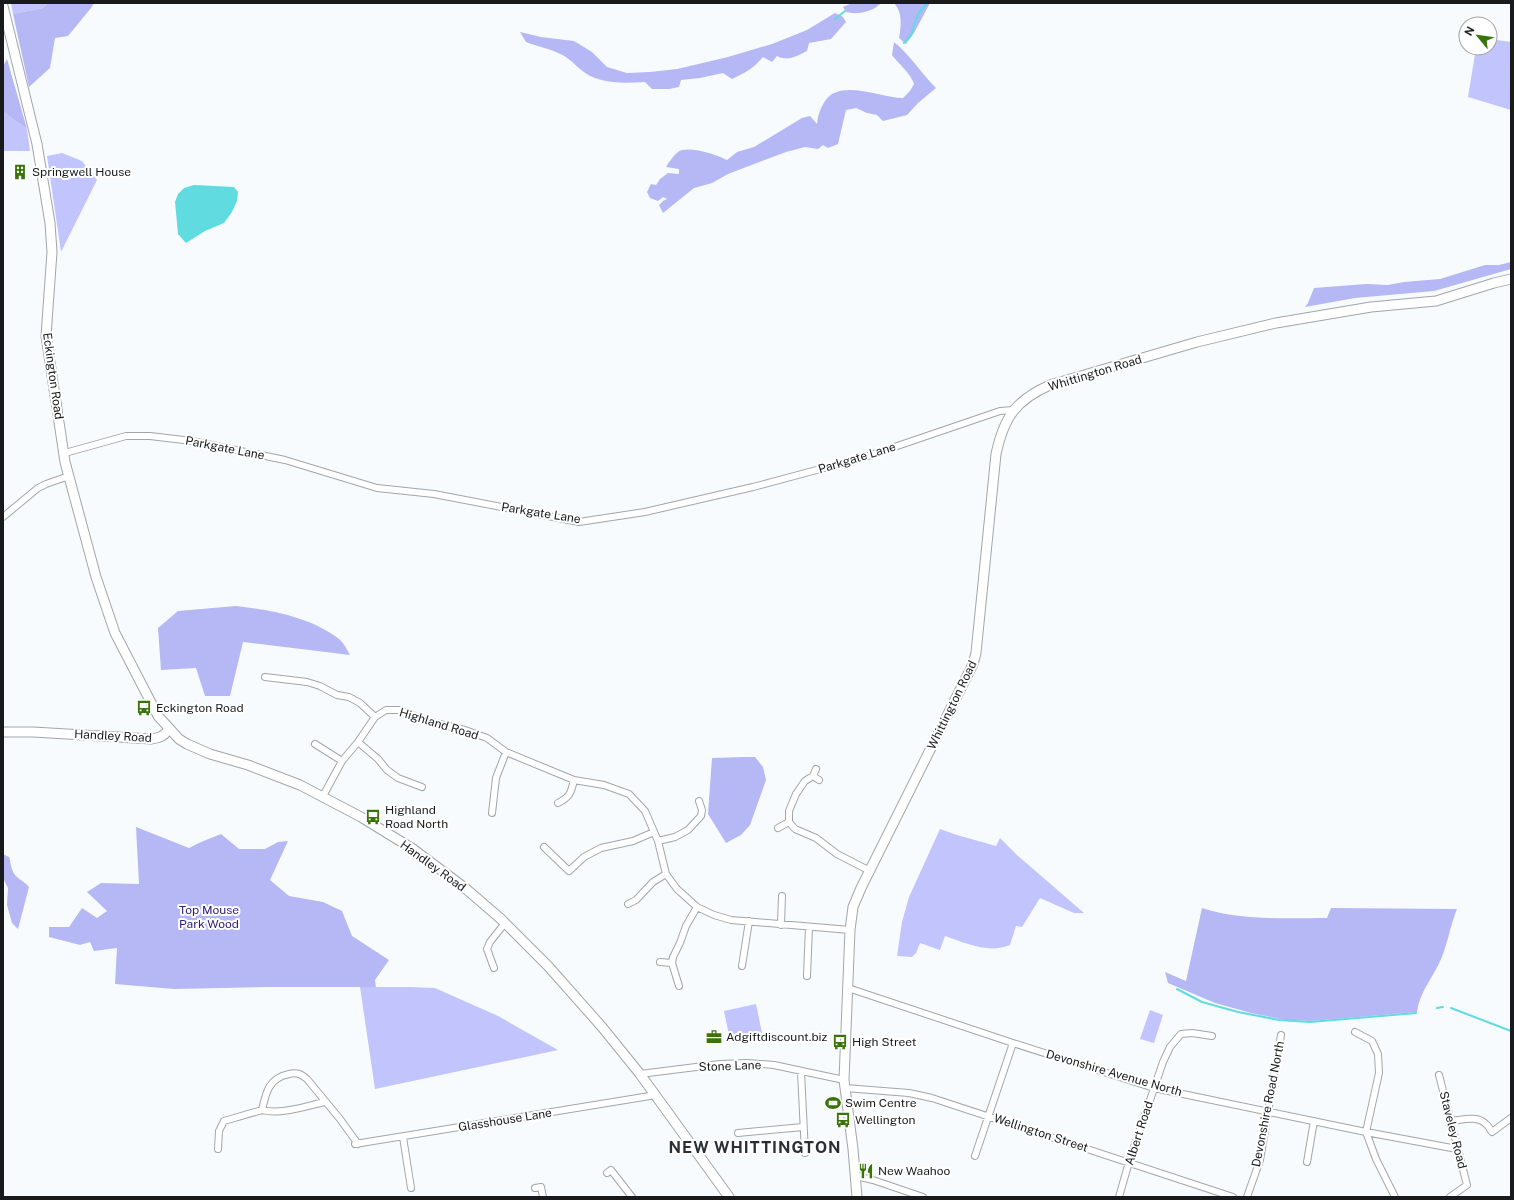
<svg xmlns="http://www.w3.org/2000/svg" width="1514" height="1200" viewBox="0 0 1514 1200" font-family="'Public Sans',sans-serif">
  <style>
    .green { fill: #c2c5fd }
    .forest { fill: #b5b8f5 }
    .water { fill: #60dbdf }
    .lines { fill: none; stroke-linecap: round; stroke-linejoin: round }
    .stream { stroke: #60dbdf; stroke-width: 2 }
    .street-casing { stroke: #a0a6ab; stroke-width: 8 }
    .secondary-casing { stroke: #a0a6ab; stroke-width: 11 }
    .street { stroke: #fff; stroke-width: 6 }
    .secondary { stroke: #fff; stroke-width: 9 }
    .labels { text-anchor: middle; stroke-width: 4; stroke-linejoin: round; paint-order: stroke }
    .poi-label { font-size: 12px; fill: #181a1c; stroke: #fff; text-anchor: start }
    .street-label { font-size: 12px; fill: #181a1c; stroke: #fff }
    .park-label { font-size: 12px; fill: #2e2177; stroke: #fff }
    .district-label { font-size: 16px; font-weight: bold; letter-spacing: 1px; fill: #2a2f33; stroke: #fff }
  </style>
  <rect width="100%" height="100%" fill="#f7fbfe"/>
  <path class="green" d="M11,3H48L43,8L13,14Z
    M1490,39L1511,42V110L1468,97L1476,48H1490Z
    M3,112L27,129L30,151H3Z
    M62,153L82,161L97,180L61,252L47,156Z
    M940,829L957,835L996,846L1000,838L1017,855L1084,913H1074L1040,898L1022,927L1016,926L1010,945C989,954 965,943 945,936L940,950L920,943L916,953L912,957L897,956L902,922L909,897Z
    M360,987H410L435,988L498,1016L558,1050L375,1089Z
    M756,1004L762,1033L730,1040L724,1011Z
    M1150,1010L1163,1015L1154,1043L1140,1039Z"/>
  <path class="forest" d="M48,3H94L91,8L68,36L55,38L50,68L29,87L13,14L43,8Z
    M852,3H881C873,12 857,15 846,12L843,7Z
    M894,3H930L914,33L906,44L899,38C901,26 903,13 894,3Z
    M835,13L843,17L846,22L831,39L809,43L807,51C796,56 789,62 777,56L772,62L763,57C754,68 745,73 732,79L723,73L700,78L681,80L679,87L669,89H652L645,82C623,83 598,85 580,69C573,63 568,57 558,53C548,48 536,46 526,42L520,32L541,37L574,41L592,52L607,67L627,73L650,72L677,69L728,57L772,44L807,30Z
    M894,42C910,55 921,73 936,88L918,103L907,115L883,121L877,115L867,113L856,108L846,110L838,144L828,148L823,145L818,149L805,147L786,152L728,174L712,183L694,188L663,213L659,205L663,201L667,199L663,197L658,201L650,198L647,192L651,184L656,185L660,179L668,173L679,174V169L666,167C669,162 673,156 678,152C688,145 717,155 727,160L737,152L754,147L802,118L810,116L817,124C818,115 820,109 825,101C840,78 881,98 903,98L910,91L914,84C911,74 899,64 892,55Z
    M7,59L27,129L3,112V66Z
    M1511,262V269L1434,291L1355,298L1305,307L1308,303L1314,288L1366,284L1388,285L1404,282L1440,279L1485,265H1499Z
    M236,606C271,610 310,617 339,639C344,643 347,650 350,655L243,642L230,696H205L196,668L161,670L158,628L178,611Z
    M744,757H755L763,767L766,780L750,825L741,835L726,843L708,814L712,758Z
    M136,827L189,848L201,842L221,834L239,849H265L278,842L288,841L270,880L289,896L323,902L342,911L352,936L389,960L375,980L376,987H265L174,989L115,984L117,948L94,951L90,942L80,945L49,937V927H69L82,908L97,918L107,911L87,892L101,883L139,884Z
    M3,854L9,857C11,863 11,871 16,876C20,880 25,882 29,887L18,929L12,923L7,905L8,888L3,878Z
    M1202,908C1240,921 1287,918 1327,918L1331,908L1457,909C1450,926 1448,943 1441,959C1434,976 1419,993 1417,1012L1311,1021L1285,1020L1251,1013L1215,1003L1168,983L1165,972L1186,981Z"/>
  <path class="water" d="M194,185L234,187L238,192L237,201L232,212L224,223L205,231L186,243L178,234L175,202L178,194L184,188Z"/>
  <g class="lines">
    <path class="stream" d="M835,19L845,11
      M904,43L911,35L918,14L927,3
      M1177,989L1202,1002L1238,1012L1279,1020L1310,1022L1416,1013
      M1437,1008L1443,1007
      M1451,1008L1511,1031"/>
    <defs>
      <path id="street" d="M65,453L126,436H150L192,441L285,460L377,488L434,494L579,522L645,512L753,487L865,457L1000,411L1013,410
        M3,517L38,488L46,484L69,476
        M265,677L307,682L320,686L337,695L349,697L360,703L375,717
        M358,742L378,759L387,770L398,778L422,787
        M315,744L342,761
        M816,769L813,776L819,780
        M813,776L805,781L796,794L789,811V822L795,829L816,838L837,854L870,871
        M323,796L342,761L358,742L375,717L386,710H399L427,721L465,730L487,738L506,752L574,780L604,785L629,794L645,811L658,841L666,874L677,889L697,907L714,915L731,920L850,930
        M558,803C570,797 571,793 574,780
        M492,813L496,778L506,752
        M778,828L789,822
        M658,841L675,837L688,830L701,816L702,810L699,801
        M544,847L569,871L584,857L601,848L633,841L654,832
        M628,904L636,900L653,882L666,874
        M781,925L782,896
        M660,962L672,963
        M742,966L749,921
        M494,968L487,949L490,942L505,923
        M807,976L809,927
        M679,986L672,963L673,957L680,943L686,926L697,907
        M848,988L1013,1043L1154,1088L1366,1132L1457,1149
        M1355,1032L1372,1041L1378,1054L1379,1073L1366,1132L1376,1159L1395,1197
        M801,1072L805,1153
        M640,1074L720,1064L747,1063L774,1065L844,1080
        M1439,1075L1467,1185L1450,1197
        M845,1088L909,1093L932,1098L1233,1197
        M262,1110C281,1115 306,1106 325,1102
        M1451,1121C1462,1120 1477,1115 1486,1124C1489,1126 1490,1130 1492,1132L1511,1118
        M738,1133L803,1127
        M403,1137L411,1188
        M355,1144L656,1095
        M218,1149L219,1131L224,1121L262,1110C266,1092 269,1078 289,1074C297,1072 301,1074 307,1079L340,1119L358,1144
        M975,1156L1013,1043
        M1307,1162L1314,1121
        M607,1173L611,1170L632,1197
        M856,1176L873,1180L923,1197
        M535,1188L541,1187L543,1197
        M1119,1197L1129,1162L1163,1062L1170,1047L1181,1034L1192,1033L1212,1036
        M1247,1197L1260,1160L1281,1035"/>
      <path id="secondary" d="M3,6L37,144L50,223L52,252L46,336L65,462L96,577L115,633L158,716L179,739L187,744L210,754L248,765L300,785L361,817L413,849L465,888L501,919L548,966L602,1027L640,1074L729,1197
        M3,732H33L151,739C160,738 164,736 169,729
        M857,1197L853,1149L844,1080L850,930L853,907L861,888L973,664L976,653L996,454C1004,417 1016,400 1050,385L1197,342L1276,323L1371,307L1436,301L1494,283L1511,279"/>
    </defs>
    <use href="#street" class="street-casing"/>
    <use href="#secondary" class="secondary-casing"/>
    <use href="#street" class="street"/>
    <use href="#secondary" class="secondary"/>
  </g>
  <defs>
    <symbol id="building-bare" viewBox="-9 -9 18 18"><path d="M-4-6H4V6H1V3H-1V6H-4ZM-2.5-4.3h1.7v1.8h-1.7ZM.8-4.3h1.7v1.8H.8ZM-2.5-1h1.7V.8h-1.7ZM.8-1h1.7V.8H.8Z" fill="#387409" stroke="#fff" stroke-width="2.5" paint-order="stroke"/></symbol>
    <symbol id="bus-bare" viewBox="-9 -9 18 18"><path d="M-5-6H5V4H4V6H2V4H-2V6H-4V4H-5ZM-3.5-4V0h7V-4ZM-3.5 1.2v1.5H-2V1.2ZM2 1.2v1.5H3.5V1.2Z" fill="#387409" stroke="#fff" stroke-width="2.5" paint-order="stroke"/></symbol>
    <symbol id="office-bare" viewBox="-9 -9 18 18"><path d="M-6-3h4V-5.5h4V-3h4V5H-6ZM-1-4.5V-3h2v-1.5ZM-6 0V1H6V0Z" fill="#387409" stroke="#fff" stroke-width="2.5" paint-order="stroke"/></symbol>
    <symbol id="stadium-bare" viewBox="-9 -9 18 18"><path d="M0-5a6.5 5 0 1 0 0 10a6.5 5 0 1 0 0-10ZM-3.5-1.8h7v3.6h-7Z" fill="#387409" stroke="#fff" stroke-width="2.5" paint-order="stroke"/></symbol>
    <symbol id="restaurant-bare" viewBox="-9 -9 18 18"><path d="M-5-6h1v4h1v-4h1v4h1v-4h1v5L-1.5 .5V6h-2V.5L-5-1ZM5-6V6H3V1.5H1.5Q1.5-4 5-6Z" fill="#387409" stroke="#fff" stroke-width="2.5" paint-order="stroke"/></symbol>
  </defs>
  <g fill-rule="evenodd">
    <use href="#building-bare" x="9" y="161" width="22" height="22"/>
    <use href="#bus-bare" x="133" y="697" width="22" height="22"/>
    <use href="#bus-bare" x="362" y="806" width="22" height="22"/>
    <use href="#office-bare" x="703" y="1026" width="22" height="22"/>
    <use href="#bus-bare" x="829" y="1031" width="22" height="22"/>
    <use href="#stadium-bare" x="822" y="1092" width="22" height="22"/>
    <use href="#bus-bare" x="832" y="1109" width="22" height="22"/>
    <use href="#restaurant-bare" x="855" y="1160" width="22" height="22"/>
  </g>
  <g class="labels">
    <g class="poi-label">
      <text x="32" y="176">Springwell House</text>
      <text x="156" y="712">Eckington Road</text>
      <text x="385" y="814">Highland<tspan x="385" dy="14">Road North</tspan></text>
      <text x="726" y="1041">Adgiftdiscount.biz</text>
      <text x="852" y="1046">High Street</text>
      <text x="845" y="1107">Swim Centre</text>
      <text x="855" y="1124">Wellington</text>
      <text x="878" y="1175">New Waahoo</text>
    </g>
    <g class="street-label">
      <text transform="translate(1095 373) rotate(-17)" y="4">Whittington Road</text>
      <text transform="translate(53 376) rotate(82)" y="4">Eckington Road</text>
      <text transform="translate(225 448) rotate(11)" y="4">Parkgate Lane</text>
      <text transform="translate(857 458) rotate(-17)" y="4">Parkgate Lane</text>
      <text transform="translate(541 513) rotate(9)" y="4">Parkgate Lane</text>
      <text transform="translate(952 705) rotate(-64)" y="4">Whittington Road</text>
      <text transform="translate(439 724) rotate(17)" y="4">Highland Road</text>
      <text transform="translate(113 736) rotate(3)" y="4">Handley Road</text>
      <text transform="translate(433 866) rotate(36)" y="4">Handley Road</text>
      <text transform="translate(730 1066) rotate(-2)" y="4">Stone Lane</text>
      <text transform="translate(1114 1073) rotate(16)" y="4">Devonshire Avenue North</text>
      <text transform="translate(1268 1104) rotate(-79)" y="4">Devonshire Road North</text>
      <text transform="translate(505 1120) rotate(-9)" y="4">Glasshouse Lane</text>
      <text transform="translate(1453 1130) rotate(76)" y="4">Staveley Road</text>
      <text transform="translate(1041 1133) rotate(18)" y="4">Wellington Street</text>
      <text transform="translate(1139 1133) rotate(-72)" y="4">Albert Road</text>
    </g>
    <g class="park-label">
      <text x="209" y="914">Top Mouse<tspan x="209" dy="14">Park Wood</tspan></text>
    </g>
    <g class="district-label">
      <text x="755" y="1153">NEW WHITTINGTON</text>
    </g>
  </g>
  <rect width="1514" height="1200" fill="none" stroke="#181a1c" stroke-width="8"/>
  <g transform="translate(1478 36) rotate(299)"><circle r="19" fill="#ffffff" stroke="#a3a3a4"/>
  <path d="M0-3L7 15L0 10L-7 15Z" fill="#387409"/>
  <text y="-6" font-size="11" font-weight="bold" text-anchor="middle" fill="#181a1c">N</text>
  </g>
</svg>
